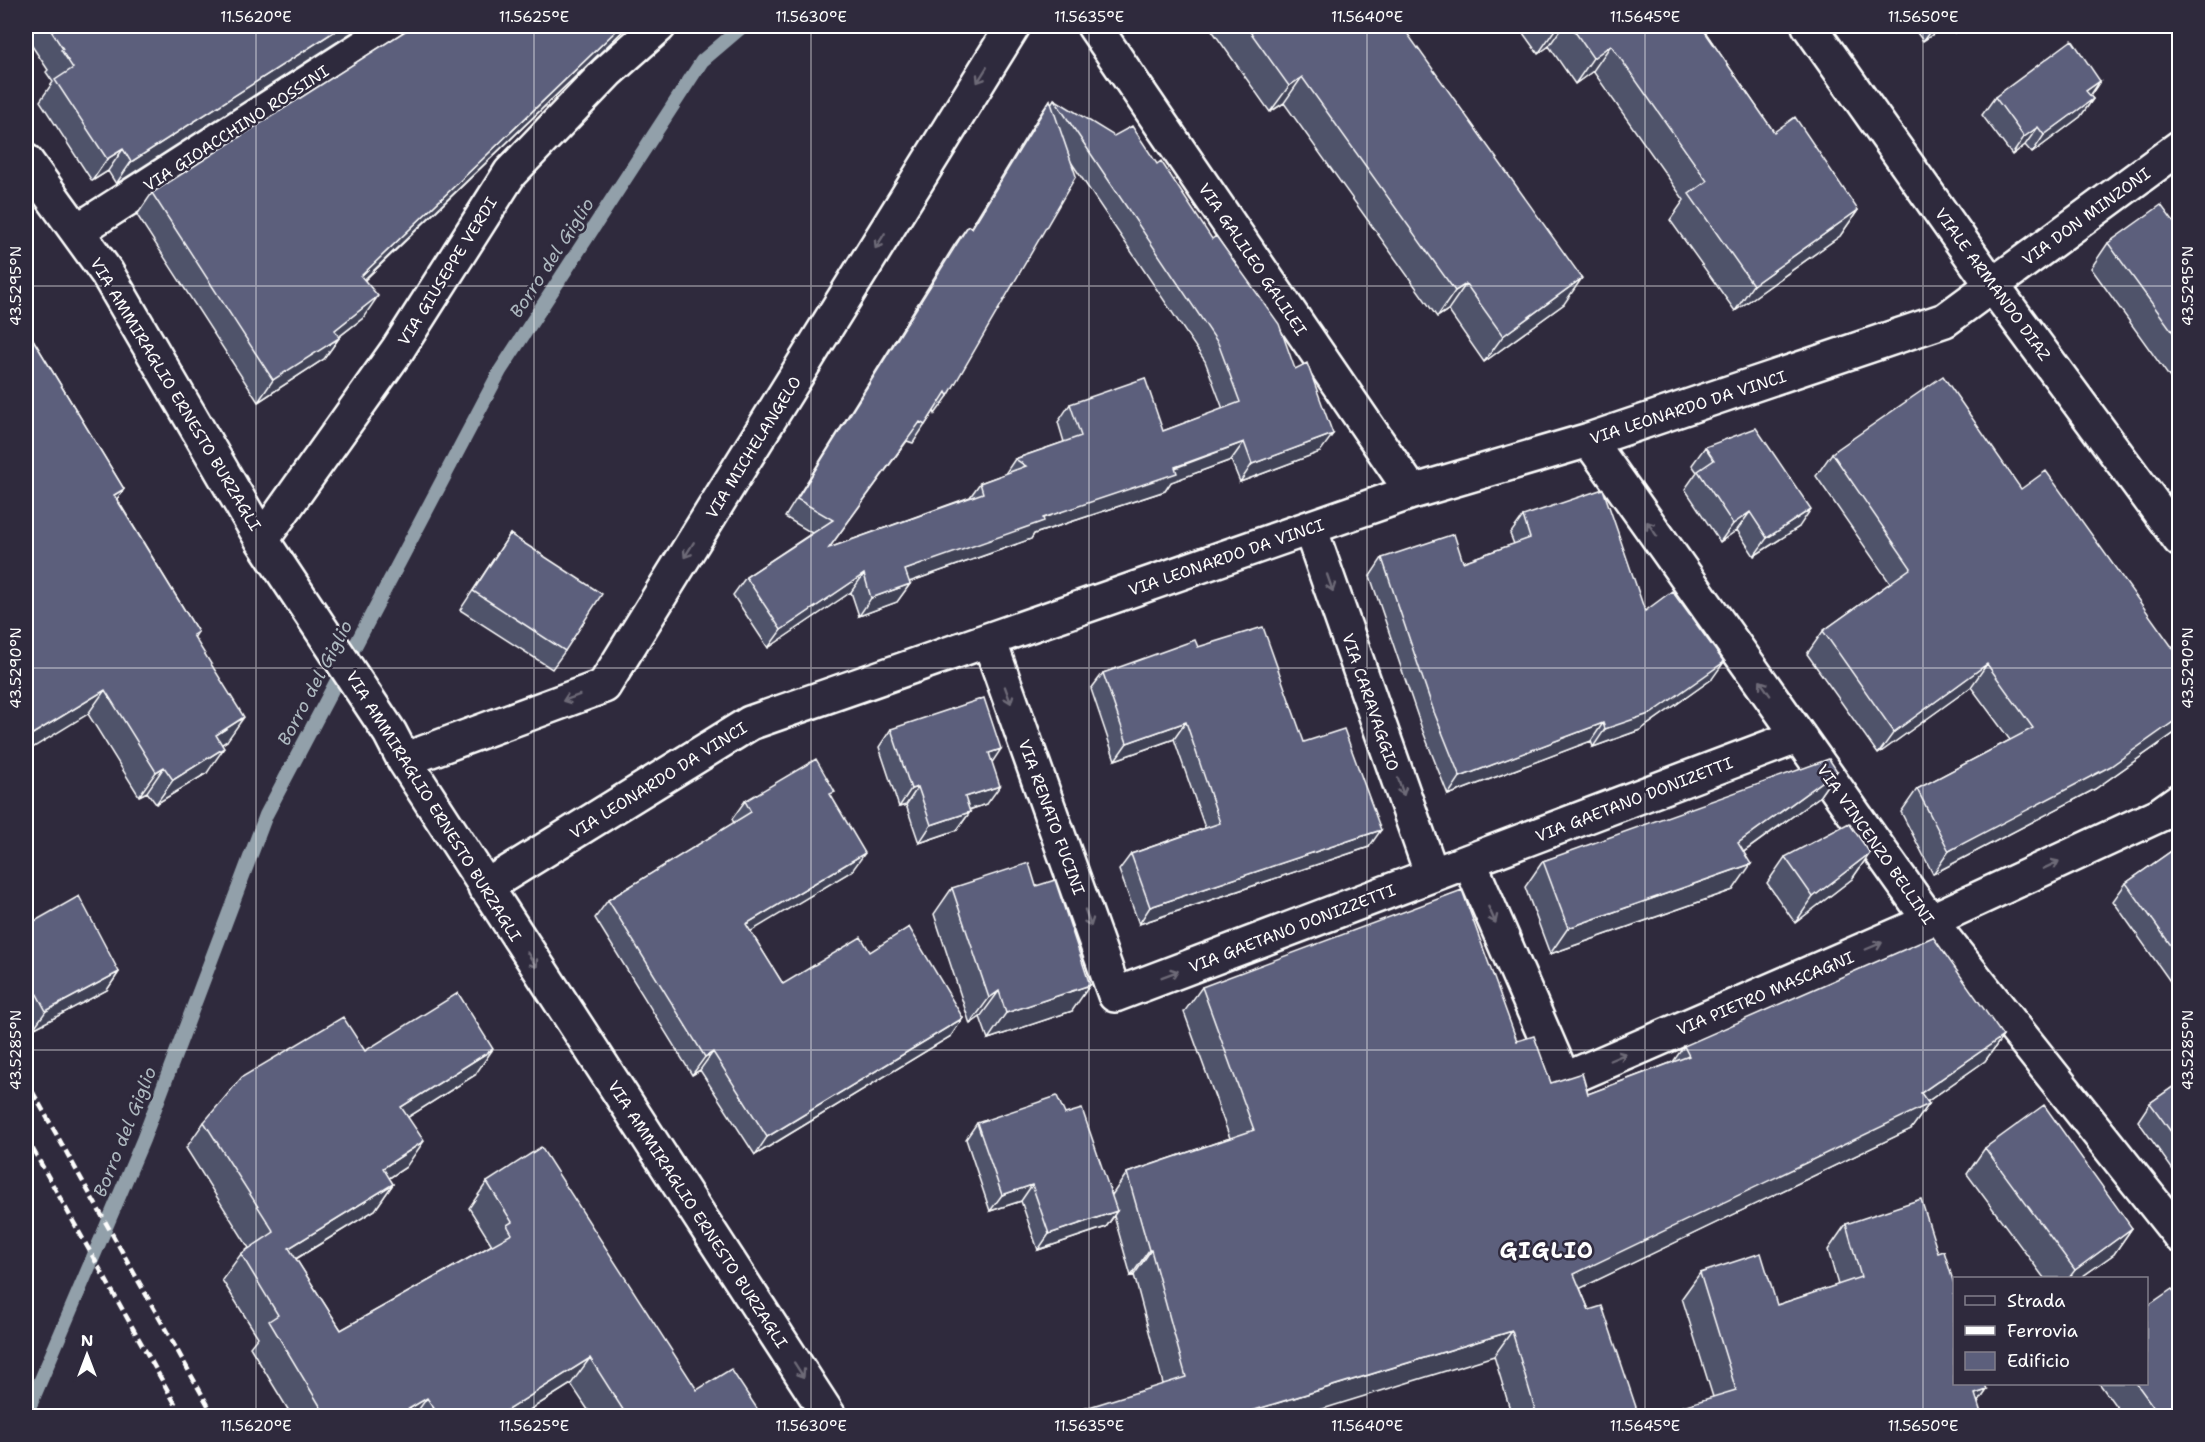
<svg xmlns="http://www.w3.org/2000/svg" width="2205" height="1442" viewBox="0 0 2205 1442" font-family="'Shantell Sans',sans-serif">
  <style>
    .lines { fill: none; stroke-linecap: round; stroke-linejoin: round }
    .stream { stroke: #92a0aa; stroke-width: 14 }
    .minor-casing { stroke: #fff; stroke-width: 38 }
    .tertiary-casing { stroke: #fff; stroke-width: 38 }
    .minor { stroke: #2f2a3d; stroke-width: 33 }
    .tertiary { stroke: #2f2a3d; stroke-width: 33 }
    .rail { stroke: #fff; stroke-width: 4.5; stroke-dasharray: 9 4.5; stroke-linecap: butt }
    .wall { fill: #4f526b; stroke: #fff; stroke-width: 1.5; fill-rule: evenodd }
    .shaded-wall { fill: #404257; stroke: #fff; stroke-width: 1.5 }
    .building { fill: #5c5f7c; stroke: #fff; stroke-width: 1.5 }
    .oneway { stroke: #6d6a77 }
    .ticks { fill: none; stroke: #fff; stroke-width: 1.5; stroke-opacity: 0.45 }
    .labels { text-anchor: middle; stroke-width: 5; stroke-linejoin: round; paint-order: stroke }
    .street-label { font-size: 16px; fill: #fff; stroke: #2f2a3d }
    .water-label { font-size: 18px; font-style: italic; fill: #adb8bf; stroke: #2f2a3d }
    .district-label { font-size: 22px; font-weight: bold; letter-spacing: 1.5px; fill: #fff; stroke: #2f2a3d }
    .neatline { fill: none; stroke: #fff; stroke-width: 2 }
    .ticks-label { font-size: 15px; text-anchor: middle; fill: #fff }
  </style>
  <rect width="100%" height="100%" fill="#2f2a3d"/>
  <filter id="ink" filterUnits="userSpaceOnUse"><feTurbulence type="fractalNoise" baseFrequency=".0167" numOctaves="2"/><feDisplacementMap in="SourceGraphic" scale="12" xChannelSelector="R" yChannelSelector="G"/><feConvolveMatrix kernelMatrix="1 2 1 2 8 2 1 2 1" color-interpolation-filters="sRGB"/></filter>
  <g filter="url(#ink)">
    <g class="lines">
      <path class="stream" d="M26,1415L143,1140L266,815L500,371L702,61L743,26"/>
      <defs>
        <path id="minor" d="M1094,26L1412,492
          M26,161L107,273L262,540L390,733L404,760L829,1416
          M77,231L396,26
          M1589,440L1930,921L2180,1236
          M1310,528L1432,875
          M262,540L398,349L510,173L607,72L659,26
          M989,640L1115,995L1799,736
          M404,760L604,686L1013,26
          M1469,861L1564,1080L1930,921L2159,815L2180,800
          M485,887L750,723L1412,492L1589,440L1945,320L2180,147"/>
        <path id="tertiary" d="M1809,26L1992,285L2180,540"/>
      </defs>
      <use href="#minor" class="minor-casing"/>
      <use href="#tertiary" class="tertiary-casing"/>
      <use href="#minor" class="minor"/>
      <use href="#tertiary" class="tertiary"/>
      <path class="rail" d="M26,1080L214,1416
        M26,1137L182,1416"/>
    </g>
    <path class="wall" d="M26,26H362L116,184L108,171L92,181L40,101L53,82L46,72L48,70L26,37Z
      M413,26H628L365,280L363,318L339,337V338L324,359L258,402L137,215L152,193Z
      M1209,26H1372L1564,304L1484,362L1448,310L1437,317L1284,103L1270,112Z
      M1518,26H1701L1774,132L1858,210L1840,236L1735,311L1670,220L1684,200L1593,71L1575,84L1549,46L1538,54Z
      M1912,26H1945L1923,41Z
      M1950,26H1965L1955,33Z
      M2100,81L2090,96L2093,99L2080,117L2032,153L2025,145L2012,155L1982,115L1995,97Z
      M1054,99L1320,452L1240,482L1231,460L1171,482L1165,491L1034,534L1031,539L909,582L910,584L897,602L859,616L851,592L768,648L733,595L746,577L812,533L785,517L955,244L968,226L971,227L1037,119L1050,100L1051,104ZM1071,162L1205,361L1223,409L1163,431L1070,404L1058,422L1064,442L1015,459L1005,474L980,483L970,497L829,548L907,441L913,443L934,411L935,414L948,396Z
      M2180,221V392L2091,268L2108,243L2175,224Z
      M26,328L124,489L117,499L198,632L194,638L227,741L222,744L207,773L156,804L147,792L139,796L88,714Z
      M1705,447L1799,527L1754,556L1737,530L1720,542L1685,489L1697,472L1692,465Z
      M1832,453L2021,489L2180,658V729L2095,789L1933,874L1901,812L1917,789L2010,740L1971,687L1878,754L1807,654L1823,631L1890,583L1816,476Z
      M1523,516L1645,611L1712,679L1640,730L1593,747L1591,741L1448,795L1422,729L1370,576L1382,558L1463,562L1514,544L1510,534Z
      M510,534L565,651L552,669L460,610Z
      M1198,647L1304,742L1369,847L1139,924L1119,870L1131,854L1205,828L1174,739L1115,760L1091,689L1103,673Z
      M891,729L992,762L987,804L969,810L970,812L957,830L919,843L906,805L899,807L879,747Z
      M1837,771L1819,797L1744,852L1733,890L1550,954L1525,887L1543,861Z
      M831,796L852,871L750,931L783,984L870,952L963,1018L951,1036L755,1155L700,1070L692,1075L595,918L608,900L734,823L732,819L745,801Z
      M2180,845V979L2172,984L2113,901L2126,883Z
      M1870,853L1852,879L1795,923L1767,883L1785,857Z
      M952,888L1072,1011L988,1039L980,1017L970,1024L934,914Z
      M26,926L119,972L107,990L33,1029L26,1015Z
      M1202,987L1517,1041L1551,1083L1588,1094L1673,1062L1684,1046L2003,1036L1985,1061L1927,1102L1929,1104L1911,1129L1580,1288L1589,1310L1639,1416H1512L1494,1356L1163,1384L1134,1275L1131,1276L1114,1216L1106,1227L1038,1250L1021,1201L990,1211L966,1139L977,1123L1065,1114L1112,1195L1127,1173L1230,1138L1184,1012Z
      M365,1051L475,1075L408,1117L406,1167L389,1178L393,1184L375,1210L296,1259L341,1330L492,1245L469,1208L487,1182L697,1390L762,1416H592L571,1384L520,1416H292L250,1347L258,1337L222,1280L241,1254L249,1248L186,1148L204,1122Z
      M2180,1082V1180L2138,1121L2150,1103Z
      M1985,1148L2132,1228L2114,1254L2080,1278H2044L1967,1174Z
      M1846,1224L1938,1253L1987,1390L1978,1403L1713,1397L1682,1298L1700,1273L1777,1305L1838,1285L1828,1250Z
      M2099,1383H2146L2180,1416H2123Z"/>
    <path class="shaded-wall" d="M343,26H362L116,184L131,162Z
      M621,26H628L346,297L361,276Z
      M1559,26H1563L1549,46L1538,54L1556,28Z
      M1934,26H1945L1923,41Z
      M1960,26H1965L1955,33Z
      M1611,45L1593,71L1575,84L1593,58Z
      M1302,77L1284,103L1270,112L1289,86Z
      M2100,81L2088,99L2086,91Z
      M2093,99L2080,117L2032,153L2044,135Z
      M2038,127L2025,145L2012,155L2024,137Z
      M123,149L108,171L92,181L107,159Z
      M1858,210L1840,236L1735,311L1753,285Z
      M1582,278L1564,304L1484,362L1503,336Z
      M1466,284L1448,310L1437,317L1455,291Z
      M378,296L363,318L328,345L339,338L324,359L258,402L273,380L335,330Z
      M1333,434L1320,452L1240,482L1252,464Z
      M1244,442L1231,460L1171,482L1165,491L1034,534L1031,539L892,588L905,570Z
      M124,489L107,513L114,495Z
      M1811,509L1799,527L1754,556L1767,538Z
      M1750,512L1737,530L1720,542L1733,524Z
      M864,574L851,592L768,648L781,630Z
      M910,584L897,602L859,616L871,598Z
      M1724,662L1712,679L1640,730L1593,747L1605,729Z
      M1987,664L1971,687L1878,754L1894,732Z
      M105,690L88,714L26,752V738Z
      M244,717L227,741L199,759L216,735Z
      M2180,717V729L2095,789L1933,874L1949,851Z
      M1186,722L1174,739L1115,760L1127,743Z
      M1603,723L1591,741L1448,795L1460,777Z
      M224,748L207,773L156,804L173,780Z
      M1001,749L989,767V753Z
      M164,767L147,792L139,796L156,772Z
      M1837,771L1819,797L1720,869L1738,843Z
      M1000,786L987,804L952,815L965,797Z
      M918,787L906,805L899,807L911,789Z
      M970,812L957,830L919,843L931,825Z
      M1381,830L1369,847L1139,924L1150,907Z
      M865,853L852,871L733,942L746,924Z
      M1870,853L1852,879L1795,923L1813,897Z
      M1751,864L1733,890L1550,954L1568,928Z
      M119,972L107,990L33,1029L46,1011Z
      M2180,974V979L2172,984Z
      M1090,985L1072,1011L988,1039L1006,1013Z
      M999,991L980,1017L970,1024L989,998Z
      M963,1018L951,1036L755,1155L767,1137Z
      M2003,1036L1985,1061L1915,1110L1929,1104L1911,1129L1556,1300L1574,1274L1921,1093Z
      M493,1049L475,1075L383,1133L401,1107Z
      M713,1052L700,1070L692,1075L705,1057Z
      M424,1141L406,1167L365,1194L383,1168Z
      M393,1184L375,1210L271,1274L289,1248Z
      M1032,1185L1021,1201L990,1211L1002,1195Z
      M1117,1211L1106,1227L1038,1250L1049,1234Z
      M2132,1228L2114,1254L2080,1278H2069L2075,1270Z
      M1149,1250H1151L1134,1275L1131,1276Z
      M1512,1331L1494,1356L1300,1416H1235Z
      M590,1358L571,1384L520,1416H498Z
      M1987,1390L1969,1416L1975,1394Z
      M427,1398L414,1416H397Z"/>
    <path class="building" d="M48,26H343L131,162L123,149L107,159L55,80L73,68L61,50L63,49Z
      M413,26H621L361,276L378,296L335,330L339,338L273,380L152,193Z
      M1246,26H1372L1374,29L1379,26H1402L1582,278L1503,336L1466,284L1455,291L1302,77L1289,86Z
      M1571,26H1701L1774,132L1795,117L1858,210L1753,285L1689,194L1707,181L1611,45L1593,58Z
      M2072,40L2100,81L2086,91L2093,99L2044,135L2038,127L2024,137L1995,97Z
      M1054,99L1114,136L1132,126L1157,164L1161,161L1212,239L1216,236L1279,324L1295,369L1307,363L1333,434L1252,464L1244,442L1175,467L1177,473L1043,518L1044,521L905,570L910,584L871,598L864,574L781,630L746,577L833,520L797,499L968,226L972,228L1050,100L1076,176L948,396L946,392L925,425L920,422L829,548L983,493L980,483L1026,466L1015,459L1081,436L1070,404L1145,378L1163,431L1240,402L1218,343Z
      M2161,205L2175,224L2180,221V342L2108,243Z
      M26,328L124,489L114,495L198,632L193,635L244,717L216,735L224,748L173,780L164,767L156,772L105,690L26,738Z
      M1943,376L2021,489L2046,471L2180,658V717L2111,766L1949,851L1917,789L2033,728L1987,664L1894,732L1823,631L1911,568L1832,453Z
      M1756,428L1811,509L1767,538L1750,512L1733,524L1698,471L1714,460L1705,447Z
      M1603,489L1645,611L1672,591L1724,662L1652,713L1605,729L1603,723L1460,777L1434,712L1382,558L1454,534L1463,562L1530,538L1523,516Z
      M510,534L602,594L565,651L473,591Z
      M1263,627L1304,742L1344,729L1381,830L1150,907L1131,854L1220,823L1186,722L1127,743L1103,673L1195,640L1198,647Z
      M984,698L1001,749L989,753L1000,786L965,797L970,812L931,825L918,787L911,789L891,729Z
      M816,759L835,792L830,794L865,853L746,924L783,984L861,937L870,952L909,927L963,1018L767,1137L713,1052L705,1057L608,900L751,812L745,801Z
      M1829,759L1837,771L1738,843L1751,864L1568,928L1543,861Z
      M1849,823L1870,853L1813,897L1785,857Z
      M2180,845V958L2126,883Z
      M1029,863L1036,886L1055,880L1090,985L1006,1013L999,991L989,998L952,888Z
      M1462,890L1517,1041L1534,1036L1551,1083L1582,1073L1588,1094L1689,1056L1684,1046L1933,937L2003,1036L1921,1093L1929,1104L1574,1274L1589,1310L1602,1306L1639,1416H1537L1512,1331L1235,1416H1060L1186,1377L1151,1250H1149L1127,1173L1254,1130L1202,987Z
      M79,896L119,972L46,1011L26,974V926Z
      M458,993L493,1049L401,1107L424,1141L383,1168L393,1184L289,1248L341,1330L512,1234L507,1225L512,1222L487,1182L541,1147L697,1390L731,1369L762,1416H627L590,1358L498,1416H439L427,1398L397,1416H326L269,1321L278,1315L241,1254L274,1232L204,1122L242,1077L343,1017L365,1051Z
      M2180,1082V1144L2150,1103Z
      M1057,1096L1065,1114L1082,1109L1117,1211L1049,1234L1032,1185L1002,1195L977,1123Z
      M2044,1105L2132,1228L2075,1270L1985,1148Z
      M1921,1199L1938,1253L1944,1251L1954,1284V1383H1985L1987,1390L1975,1394L1982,1416H1650L1736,1390L1700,1273L1761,1253L1777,1305L1861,1277L1846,1224Z
      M2172,1289L2180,1299V1416H2160L2136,1383H2146V1307Z"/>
    <defs><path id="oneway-shaft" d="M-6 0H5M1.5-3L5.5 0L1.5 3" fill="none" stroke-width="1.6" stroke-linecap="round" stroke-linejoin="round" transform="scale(1.5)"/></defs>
    <g class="oneway">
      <use href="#oneway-shaft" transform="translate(982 75) rotate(122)"/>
      <use href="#oneway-shaft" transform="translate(880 241) rotate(122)"/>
      <use href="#oneway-shaft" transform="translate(1652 529) rotate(-125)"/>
      <use href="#oneway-shaft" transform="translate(689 550) rotate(122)"/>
      <use href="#oneway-shaft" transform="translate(1330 583) rotate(71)"/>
      <use href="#oneway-shaft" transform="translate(1765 688) rotate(-125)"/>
      <use href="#oneway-shaft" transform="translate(1008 695) rotate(70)"/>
      <use href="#oneway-shaft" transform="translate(571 698) rotate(160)"/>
      <use href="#oneway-shaft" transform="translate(1401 787) rotate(71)"/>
      <use href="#oneway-shaft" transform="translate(2051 865) rotate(-25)"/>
      <use href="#oneway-shaft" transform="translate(1492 915) rotate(66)"/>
      <use href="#oneway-shaft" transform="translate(1088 918) rotate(70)"/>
      <use href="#oneway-shaft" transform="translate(1874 946) rotate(-23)"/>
      <use href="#oneway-shaft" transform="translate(532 960) rotate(57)"/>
      <use href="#oneway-shaft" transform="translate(1170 974) rotate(-21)"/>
      <use href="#oneway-shaft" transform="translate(1618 1057) rotate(-23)"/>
      <use href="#oneway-shaft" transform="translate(799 1370) rotate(57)"/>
    </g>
  </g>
  <path class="ticks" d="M256,26V1416M534,26V1416M811,26V1416M1089,26V1416M1367,26V1416M1645,26V1416M1923,26V1416M26,286H2180M26,668H2180M26,1050H2180"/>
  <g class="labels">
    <g class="street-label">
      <text transform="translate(236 128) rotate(-33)" y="6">VIA GIOACCHINO ROSSINI</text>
      <text transform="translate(2086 216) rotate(-36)" y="6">VIA DON MINZONI</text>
      <text transform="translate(1253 259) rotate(56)" y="6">VIA GALILEO GALILEI</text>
      <text transform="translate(447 271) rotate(-58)" y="6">VIA GIUSEPPE VERDI</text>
      <text transform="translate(1993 284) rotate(54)" y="6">VIALE ARMANDO DIAZ</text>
      <text transform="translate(176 394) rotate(59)" y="6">VIA AMMIRAGLIO ERNESTO BURZAGLI</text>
      <text transform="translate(1688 407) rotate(-18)" y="6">VIA LEONARDO DA VINCI</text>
      <text transform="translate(753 447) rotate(-58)" y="6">VIA MICHELANGELO</text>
      <text transform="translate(1226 557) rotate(-19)" y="6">VIA LEONARDO DA VINCI</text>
      <text transform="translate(1371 702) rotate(71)" y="6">VIA CARAVAGGIO</text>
      <text transform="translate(658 780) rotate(-32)" y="6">VIA LEONARDO DA VINCI</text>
      <text transform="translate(1634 799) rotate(-21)" y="6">VIA GAETANO DONIZETTI</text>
      <text transform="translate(434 806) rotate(58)" y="6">VIA AMMIRAGLIO ERNESTO BURZAGLI</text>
      <text transform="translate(1052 817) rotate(70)" y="6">VIA RENATO FUCINI</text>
      <text transform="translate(1876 844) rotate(55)" y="6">VIA VINCENZO BELLINI</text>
      <text transform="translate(1292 928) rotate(-21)" y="6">VIA GAETANO DONIZZETTI</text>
      <text transform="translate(1765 993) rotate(-23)" y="6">VIA PIETRO MASCAGNI</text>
      <text transform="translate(698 1214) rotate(57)" y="6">VIA AMMIRAGLIO ERNESTO BURZAGLI</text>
    </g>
    <g class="water-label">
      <text transform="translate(552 258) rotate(-57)" y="6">Borro del Giglio</text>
      <text transform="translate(315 683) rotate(-62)" y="6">Borro del Giglio</text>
      <text transform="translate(125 1132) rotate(-68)" y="6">Borro del Giglio</text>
    </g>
    <g class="district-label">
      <text x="1547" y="1258">GIGLIO</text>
    </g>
  </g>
  <rect width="2205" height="1442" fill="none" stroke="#2f2a3d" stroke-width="66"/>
  <rect x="1953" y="1277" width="195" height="108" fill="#2f2a3d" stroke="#827f8b" stroke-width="1.5"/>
  <rect x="1965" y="1296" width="30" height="9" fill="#2f2a3d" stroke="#827f8b" stroke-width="1.5"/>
  <text x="2007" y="1307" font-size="18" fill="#ffffff">Strada</text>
  <rect x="1965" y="1326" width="30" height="9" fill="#ffffff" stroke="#827f8b" stroke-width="1.5"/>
  <text x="2007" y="1337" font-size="18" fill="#ffffff">Ferrovia</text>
  <rect x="1965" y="1352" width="30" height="18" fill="#5c5f7c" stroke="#827f8b" stroke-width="1.5"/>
  <text x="2007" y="1367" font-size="18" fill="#ffffff">Edificio</text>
  <g transform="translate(87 1355)" stroke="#2f2a3d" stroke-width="4.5" paint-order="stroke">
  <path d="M0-4.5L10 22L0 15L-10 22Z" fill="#ffffff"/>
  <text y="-9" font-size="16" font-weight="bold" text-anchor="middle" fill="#ffffff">N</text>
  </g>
  <rect x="33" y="33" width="2139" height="1376" class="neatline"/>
  <g class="ticks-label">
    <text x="256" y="22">11.5620°E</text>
    <text x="534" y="22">11.5625°E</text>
    <text x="811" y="22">11.5630°E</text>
    <text x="1089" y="22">11.5635°E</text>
    <text x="1367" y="22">11.5640°E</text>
    <text x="1645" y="22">11.5645°E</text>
    <text x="1923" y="22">11.5650°E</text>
    <text transform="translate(16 286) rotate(-90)" y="5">43.5295°N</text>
    <text transform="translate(2188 286) rotate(-90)" y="5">43.5295°N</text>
    <text transform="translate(16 668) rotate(-90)" y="5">43.5290°N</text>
    <text transform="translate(2188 668) rotate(-90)" y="5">43.5290°N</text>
    <text transform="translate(16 1050) rotate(-90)" y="5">43.5285°N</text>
    <text transform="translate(2188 1050) rotate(-90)" y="5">43.5285°N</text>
    <text x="256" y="1431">11.5620°E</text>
    <text x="534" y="1431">11.5625°E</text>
    <text x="811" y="1431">11.5630°E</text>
    <text x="1089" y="1431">11.5635°E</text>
    <text x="1367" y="1431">11.5640°E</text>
    <text x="1645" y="1431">11.5645°E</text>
    <text x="1923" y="1431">11.5650°E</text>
  </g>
</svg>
